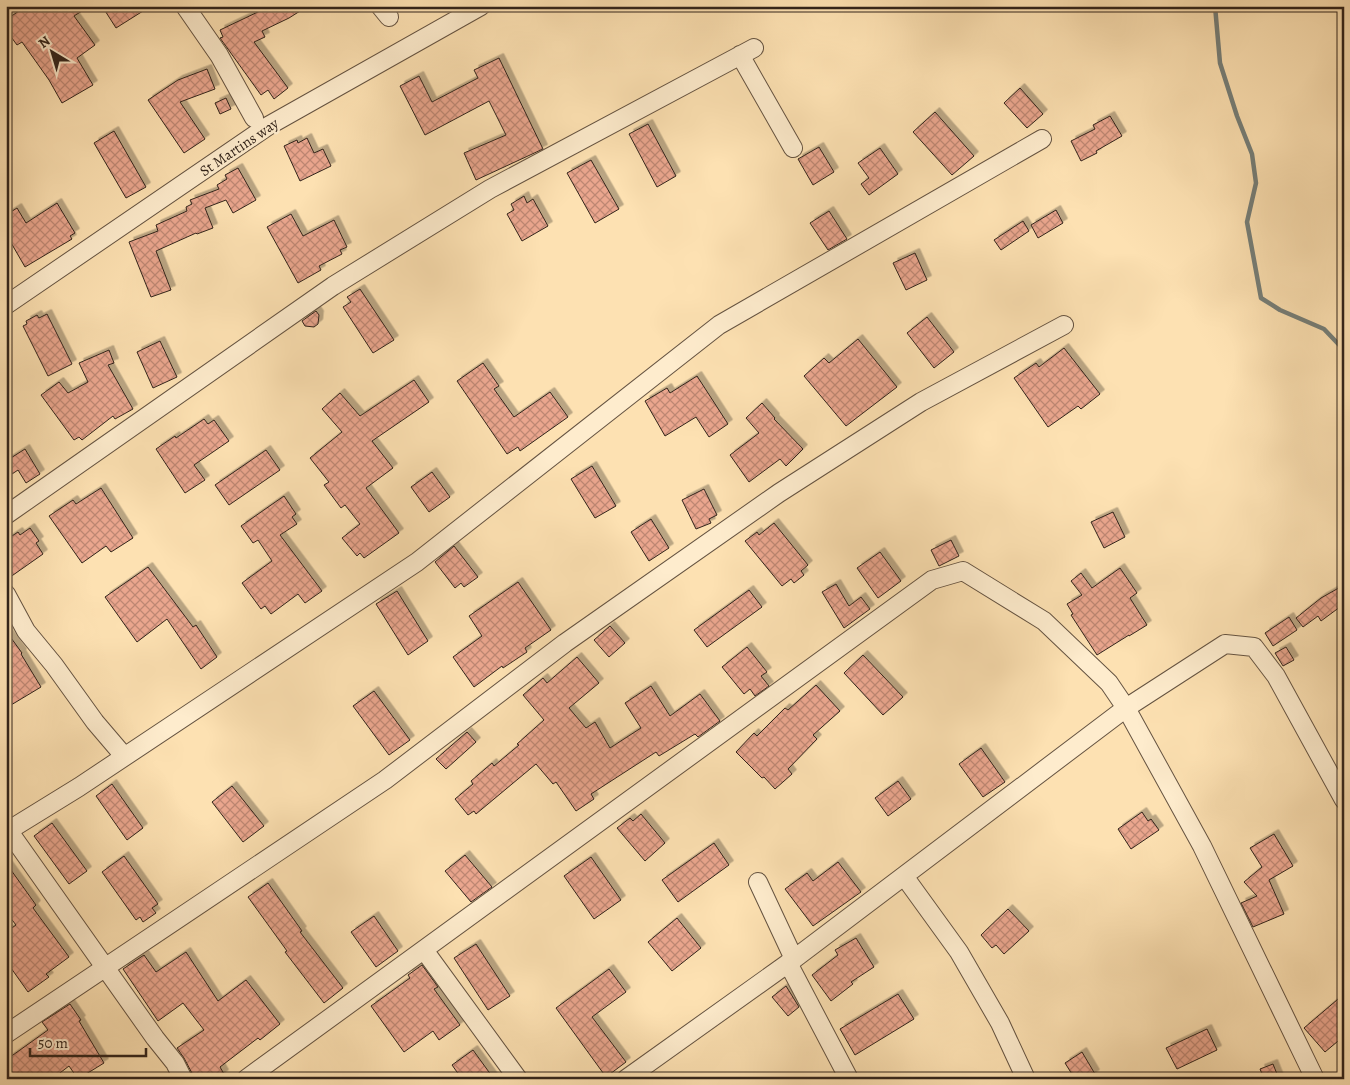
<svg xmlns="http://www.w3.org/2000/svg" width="1350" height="1085" viewBox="0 0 1350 1085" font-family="Alegreya,serif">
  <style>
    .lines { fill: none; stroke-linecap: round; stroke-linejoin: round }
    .stream { stroke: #767f79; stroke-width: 4.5 }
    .building { fill: url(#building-cross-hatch); stroke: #32241b; filter: url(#shadow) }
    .street-casing { stroke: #655341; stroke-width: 20 }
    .street { stroke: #feeccd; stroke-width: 18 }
    .labels { text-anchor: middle; stroke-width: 5; stroke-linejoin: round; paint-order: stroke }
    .street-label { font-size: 15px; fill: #32241b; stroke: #feeccd }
  </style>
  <defs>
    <pattern id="building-cross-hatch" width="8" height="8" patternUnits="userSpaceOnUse" patternTransform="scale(1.25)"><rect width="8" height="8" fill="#eaa68e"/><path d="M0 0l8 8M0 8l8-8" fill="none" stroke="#be8773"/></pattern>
    <filter id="shadow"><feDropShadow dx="4.5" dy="-4.5" stdDeviation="0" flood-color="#0004"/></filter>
  </defs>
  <rect width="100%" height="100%" fill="#fde1b2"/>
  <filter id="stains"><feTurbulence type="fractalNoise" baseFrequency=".004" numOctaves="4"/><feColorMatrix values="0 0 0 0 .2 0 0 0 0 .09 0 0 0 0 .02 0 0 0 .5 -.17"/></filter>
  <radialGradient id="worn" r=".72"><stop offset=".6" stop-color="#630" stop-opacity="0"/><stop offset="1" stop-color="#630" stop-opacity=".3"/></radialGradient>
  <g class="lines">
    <path class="stream" d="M1215,6L1220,63L1237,116L1252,154L1256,183L1247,222L1261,298L1280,310L1324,329L1344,350"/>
  </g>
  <path class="building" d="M26,6H90L74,16L95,45L77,58L93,85L62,103L49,80L22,42L17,45L6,30V20Z
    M102,6H151L116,28Z
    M261,6H308L289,18L262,31L265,37L254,42L288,88L274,99L268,90L261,95L220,38L223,37L220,30L262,10Z
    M499,58L543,149L476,180L464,153L506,135L489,101L425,135L400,86L419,76L432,102L478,78L474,70Z
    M207,69L215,89L180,102L205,139L184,153L148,100L178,80Z
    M1020,88L1043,114L1027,128L1004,103Z
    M226,98L231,109L220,114L215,103Z
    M935,112L974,156L952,175L913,132Z
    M1110,116L1122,136L1096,151L1097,153L1081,161L1071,141L1095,129L1093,125Z
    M648,124L676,176L657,187L629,134Z
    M114,131L146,187L126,198L94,143Z
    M307,138L314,153L323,149L331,166L300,181L284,146L297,140L298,143Z
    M819,147L834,172L813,185L798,159Z
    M880,148L898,174L869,195L861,184L869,178L858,163Z
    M591,160L619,209L595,223L567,173Z
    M238,168L256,200L233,213L226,200L205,208L213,228L197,234L196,233L156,251L171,290L151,297L129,242L158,231L156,225L187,211L186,207L192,204L190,200L219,189L217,185L227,179L225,175Z
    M524,196L527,203L533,199L548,226L522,241L507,214L514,210L511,204Z
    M57,203L75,233L70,236L72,239L25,267L6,234V215L17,208L26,223Z
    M1056,210L1063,223L1038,238L1031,225Z
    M829,211L847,239L828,250L810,223Z
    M291,214L303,236L334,220L347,247L340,250L342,254L319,266L321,270L298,283L267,227Z
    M1023,221L1029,231L1001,250L994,240Z
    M915,253L927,280L906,290L893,263Z
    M360,289L394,340L373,353L343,307L351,302L347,297Z
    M316,311L319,315L318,324L314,327L305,326L302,321Z
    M47,314L72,364L48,376L23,326L27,324L26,321L37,315L39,318Z
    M927,317L954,352L934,368L907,333Z
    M858,339L897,387L846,426L804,376L824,358L829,363Z
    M160,341L177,377L153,388L137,352Z
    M1064,348L1100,394L1081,409L1078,406L1048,427L1014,378L1036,363L1039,367Z
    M109,350L114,363L108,365L133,409L115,419L113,416L82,440L79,437L74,440L41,395L59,382L68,393L88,382L79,363Z
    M483,363L499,386L494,389L514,417L550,392L568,417L520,451L518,447L507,454L457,381Z
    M697,376L728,424L709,437L696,417L665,436L645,401L667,388L670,393Z
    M414,380L429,402L372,441L393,468L366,488L399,533L364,558L360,553L357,556L342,538L360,524L345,505L341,508L324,485L329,482L310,458L342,432L322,409L340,393L360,416Z
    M762,403L775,418L774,419L803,449L786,466L780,459L749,482L730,455L759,433L746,418Z
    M204,419L208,424L214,420L229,441L194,465L205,480L185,493L156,449L175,436L176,438Z
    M25,449L40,474L26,483L18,470L12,474L6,465V461Z
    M266,450L280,470L229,505L215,485Z
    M592,466L616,506L595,518L571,479Z
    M432,472L450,497L429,512L411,487Z
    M101,488L133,538L111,552L106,546L82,563L49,516L73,500L76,504Z
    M704,489L717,515L709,519L711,523L696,529L682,500Z
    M284,496L296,514L292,517L297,524L280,535L322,591L305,603L298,594L271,614L265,606L261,609L242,583L272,561L258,540L253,543L241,526Z
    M1113,512L1125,537L1104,548L1091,522Z
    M651,519L669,548L649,561L631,532Z
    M774,523L808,565L801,571L804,575L794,583L791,579L782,586L745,541L757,532L759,535Z
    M30,528L39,541L36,543L43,554L6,580V540L18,532L20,535Z
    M951,540L959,556L939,566L931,550Z
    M454,546L478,577L464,587L461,583L455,588L435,562Z
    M880,552L901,581L878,598L857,568Z
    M148,567L193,627L196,625L217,657L201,669L167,619L137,642L105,597Z
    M1120,568L1137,593L1130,598L1147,625L1129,636V635L1097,655L1071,615L1073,614L1067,604L1082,595L1071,581L1081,573L1092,588Z
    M518,582L551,630L525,648L527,652L503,668L502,666L474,687L453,657L482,636L469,616Z
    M836,584L849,606L861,597L870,609L844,628L822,592Z
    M1344,585V604L1321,621L1318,616L1303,627L1296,618L1321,598Z
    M749,590L762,607L707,647L694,630Z
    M397,591L428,641L408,655L376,604Z
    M1289,617L1297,630L1273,646L1265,633Z
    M610,626L625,643L609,657L594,640Z
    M6,631L22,653L21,654L41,687L6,708Z
    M747,647L767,672L761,676L769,686L755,696L750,689L744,694L722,667Z
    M1286,647L1294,660L1283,666L1275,653Z
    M863,655L903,697L883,715L844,673Z
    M577,657L599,683L569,708L586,728L595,722L610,748L641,728L625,703L651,686L670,716L700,694L720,721L698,737L695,734L659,756L656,752L591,794L594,799L576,811L556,782L553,784L536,764L476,814L474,811L468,815L455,799L473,784L471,781L492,763L494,766L519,745L517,744L544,720L523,695L543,678L547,683Z
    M816,685L840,711L813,735L817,739L788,769L792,774L775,789L764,777L762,778L736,752L754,733L757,736L785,708L788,710Z
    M374,691L410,740L389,755L353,706Z
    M467,732L476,742L446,769L436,759Z
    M981,748L1005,782L983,797L959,764Z
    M898,781L911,799L888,816L875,798Z
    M112,784L143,828L127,840L96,796Z
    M232,786L264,826L243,842L212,802Z
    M1142,812L1148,821L1151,819L1159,830L1131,849L1118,829Z
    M641,814L665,843L645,861L617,828L630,818L633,821Z
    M52,823L87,871L69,884L34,836Z
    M1274,834L1293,866L1269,880L1284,914L1253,927L1241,903L1257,896L1244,882L1262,867L1250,848Z
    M714,843L729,865L678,902L662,880Z
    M465,855L492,887L471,902L445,871Z
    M124,856L158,904L152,908L156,913L143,922L140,917L136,920L102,872Z
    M591,857L621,900L594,919L564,876Z
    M838,862L861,892L813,926L785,889L807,873L813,881Z
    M6,863L36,905L33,908L69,957L46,974L49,977L28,992L6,961V932L16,925L6,912Z
    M268,883L302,931L300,932L343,988L324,1003L285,952L287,951L248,897Z
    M1008,909L1029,931L1004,954L996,945L992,948L981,935Z
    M374,916L398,951L376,967L351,932Z
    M677,918L701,948L672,971L648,942Z
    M856,938L874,967L851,982L853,984L831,1001L812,975L838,955L835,950Z
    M476,944L510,996L488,1010L454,958Z
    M186,952L218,1001L246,980L280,1024L260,1040L258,1038L220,1067L224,1074L217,1079H213L210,1073L202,1079H195L184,1058L177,1048L204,1030L183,1003L158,1021L123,969L144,955L156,972Z
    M422,965L438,987L434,989L460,1025L439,1040L433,1031L404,1052L371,1006L410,978L408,975Z
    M609,969L626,992L592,1017L626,1062L606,1077L556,1008Z
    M786,986L799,1007L788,1016L772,997Z
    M898,994L914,1019L855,1055L840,1029Z
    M1344,994V1036L1325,1052L1304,1028Z
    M70,1004L81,1020L79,1021L104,1063L78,1079L69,1066L52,1079H6V1060L48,1030L42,1022Z
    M1207,1029L1217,1050L1177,1069L1166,1048Z
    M473,1050L494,1079H462L452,1065Z
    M1082,1052L1095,1074L1088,1079H1075L1065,1063Z
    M1273,1064L1279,1079H1264L1260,1069Z"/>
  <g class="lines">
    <defs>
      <path id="street" d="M185,6L219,55L254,118
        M380,6L389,17
        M740,55L793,148
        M6,305L268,126L481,6
        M6,515L333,286L490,189L754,48
        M6,594L26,631L54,665L95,722L124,756
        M8,830L155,1038L175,1063L183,1079
        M6,832L79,787L417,562L719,325L1042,139
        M904,876L959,952L1000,1023L1026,1079
        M758,882L794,959
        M424,950L518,1079
        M788,963L849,1079
        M6,1034L385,780L565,643L779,493L921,402L1064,325
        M246,1079L932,580L963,571L1044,621L1109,683L1126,708L1202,846L1315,1079
        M626,1079L794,959L1126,708L1225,644L1254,647L1276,676L1344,800"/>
    </defs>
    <use href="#street" class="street-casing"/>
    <use href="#street" class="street"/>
  </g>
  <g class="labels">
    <g class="street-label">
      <text transform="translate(239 147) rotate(-34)" y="5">St Martins way</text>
    </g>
  </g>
  <rect width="1350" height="1085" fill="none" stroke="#fde1b2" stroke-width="25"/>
  <rect x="8" y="8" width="1335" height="1070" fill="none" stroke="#32241b" stroke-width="2.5"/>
  <rect x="12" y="12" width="1325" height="1060" fill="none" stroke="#32241b"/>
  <g transform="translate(52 52) rotate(322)" stroke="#feeccd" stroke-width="4" paint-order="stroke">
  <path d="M0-4L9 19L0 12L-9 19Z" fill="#32241b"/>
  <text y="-8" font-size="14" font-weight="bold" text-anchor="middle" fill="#32241b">N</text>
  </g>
  <path d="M30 1048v8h116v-8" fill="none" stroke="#32241b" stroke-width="2.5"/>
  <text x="38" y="1048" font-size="15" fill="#32241b" stroke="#feeccd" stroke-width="4" paint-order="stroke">50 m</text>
  <rect width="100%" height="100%" filter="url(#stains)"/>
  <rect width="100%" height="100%" fill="url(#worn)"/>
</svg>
